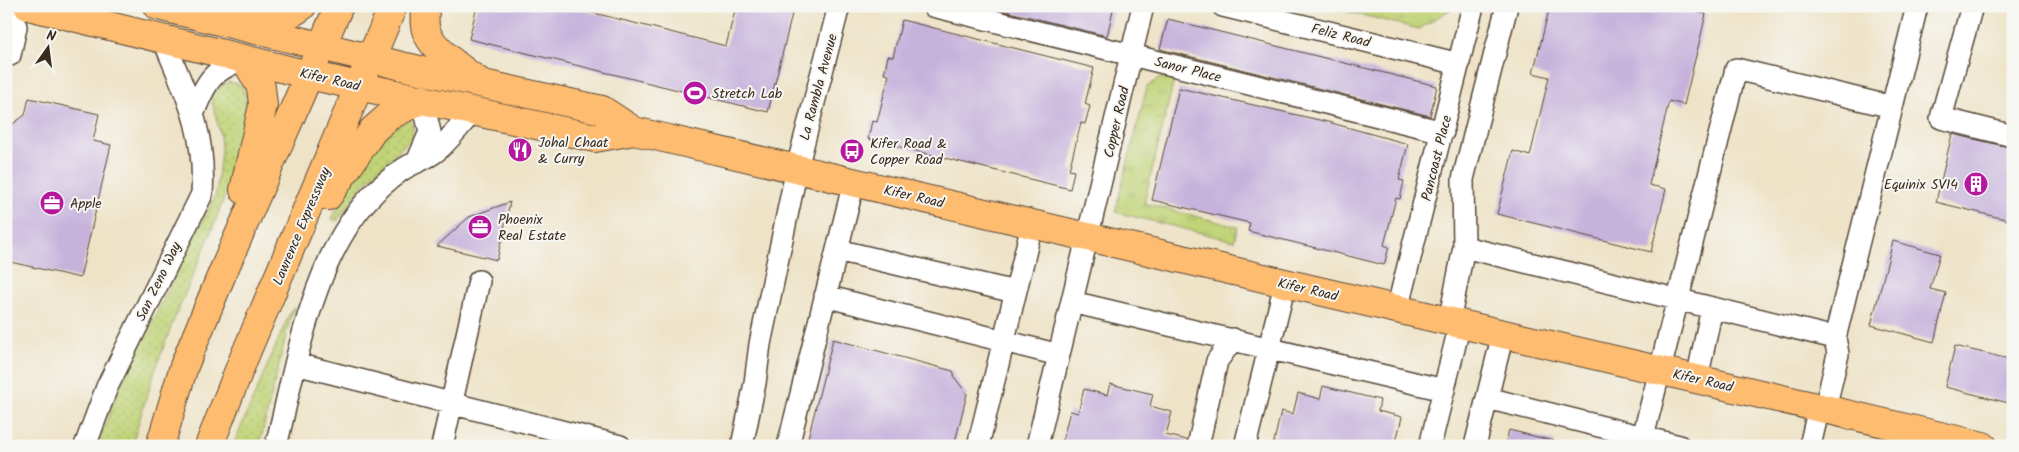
<svg xmlns="http://www.w3.org/2000/svg" width="2019" height="452" viewBox="0 0 2019 452" font-family="Kalam,sans-serif">
  <style>
    .grass { fill: url(#grass-dots); stroke: #7e7e4a }
    .park { fill: url(#park-tufts); stroke: #7e7e4a }
    .building { fill: #c6b3dc }
    .lines { fill: none; stroke-linecap: round; stroke-linejoin: round }
    .minor-casing { stroke: #564637; stroke-width: 24 }
    .major-casing { stroke: #564637; stroke-width: 30 }
    .highway-casing { stroke: #564637; stroke-width: 30 }
    .minor { stroke: #fff; stroke-width: 21 }
    .major { stroke: #fdbc70; stroke-width: 28 }
    .highway { stroke: #fdbc70; stroke-width: 28 }
    .labels { text-anchor: middle; stroke-width: 4; stroke-linejoin: round; paint-order: stroke }
    .street-label { font-size: 14px; fill: #3b2a1e; stroke: #f6f6f2 }
    .poi-label { font-size: 14px; fill: #3b2a1e; stroke: #f6f6f2; text-anchor: start }
  </style>
  <defs>
    <pattern id="grass-dots" width="8" height="8" patternUnits="userSpaceOnUse" patternTransform="scale(1.25)"><rect width="8" height="8" fill="#c0d376"/><path d="M2 2h.1M6 6h.1" fill="none" stroke="#a6b566" stroke-width="1.8" stroke-linecap="round"/></pattern>
    <pattern id="park-tufts" width="24" height="20" patternUnits="userSpaceOnUse" patternTransform="scale(1.25)"><rect width="24" height="20" fill="#c0d376"/><path d="M3 7l-1-3M5 7V3M7 7l1-3M15 17l-1-3M17 17v-4M19 17l1-3" fill="none" stroke="#a6b566"/></pattern>
  </defs>
  <rect width="100%" height="100%" fill="#f6f6f2"/>
  <filter id="ink" filterUnits="userSpaceOnUse"><feTurbulence type="fractalNoise" baseFrequency=".02" numOctaves="2"/><feDisplacementMap in="SourceGraphic" scale="10" xChannelSelector="R" yChannelSelector="G"/><feConvolveMatrix kernelMatrix="1 2 1 2 8 2 1 2 1" color-interpolation-filters="sRGB"/></filter>
  <filter id="wash" filterUnits="userSpaceOnUse"><feTurbulence type="fractalNoise" baseFrequency=".0096" numOctaves="4" result="noise"/><feDisplacementMap in="SourceGraphic" scale="20" xChannelSelector="R" yChannelSelector="G"/><feGaussianBlur stdDeviation="1.12" result="paint"/><feColorMatrix in="noise" values="0 0 0 0 0 0 0 0 0 0 0 0 0 0 0 0 0 1.4 0 .05"/><feComposite in="paint" operator="in"/></filter>
  <g filter="url(#wash)">
    <rect width="100%" height="100%" fill="#eee3c7"/>
    <path class="grass" d="M229,82L241,85C268,120 186,287 170,330C155,368 143,407 132,446H97L119,388L216,194L221,151L220,133L211,98L212,92L216,93L222,85Z
      M410,118L413,128L412,138L364,184L337,221L332,219L347,186L377,140Z
      M295,307L290,319L259,446H233L291,310Z"/>
    <path class="park" d="M1325,6H1456L1419,29Z
      M1162,77L1174,80L1144,203L1238,227L1234,241L1115,212L1147,87Z"/>
    <g id="blocks">
      <path class="building" d="M477,6H566L726,46L736,6H794L768,112L469,39Z
        M1001,6H1114L1107,36L1001,10Z
        M1550,6H1674L1706,14L1684,105L1669,101L1649,185L1666,189L1651,252L1497,214L1513,151L1530,156L1549,77L1533,73Z
        M1168,19L1437,86L1430,116L1160,49Z
        M902,20L1094,68L1085,104L1090,106L1085,124L1081,123L1069,170L1074,171L1070,189L868,139L872,121L877,122L889,75L884,74L888,56L893,57Z
        M1179,88L1328,122L1408,144L1399,180L1404,181L1400,199L1396,198L1384,245L1389,247L1384,265L1248,231L1250,223L1152,200Z
        M29,98L99,114L93,141L111,145L80,278L6,261V129L25,115Z
        M1952,134L2013,148V221L1936,202Z
        M510,202L497,260L437,246L469,217Z
        M1893,241L1940,254L1930,289L1946,293L1934,342L1871,325Z
        M833,339L953,371L955,378L967,394L954,446H806Z
        M1955,346L2013,360V404L1945,387Z
        M1110,384L1153,394L1150,406L1172,412L1166,435L1187,440L1186,446H1061L1070,411L1078,413L1084,389L1107,395Z
        M1323,386L1380,400L1378,411L1402,417L1395,446H1273L1281,411L1293,414L1298,393L1320,399Z
        M1509,430L1554,441V446H1505Z"/>
    </g>
  </g>
  <g filter="url(#ink)">
    <use href="#blocks" fill-opacity="0" stroke="#564637" stroke-width="1"/>
    <g class="lines">
      <defs>
        <path id="minor" d="M933,6L1443,132
          M1223,6L1459,64
          M1507,6L1463,179L1464,247L1835,338
          M1972,6L1941,118L2013,136
          M10,55L16,27L11,6
          M194,112C206,81 213,69 245,59
          M417,162L430,132L422,99
          M837,250L1015,292
          M825,296L1059,355
          M1072,302L1444,390
          M1397,310L1473,6
          M1449,322L1464,247
          M296,364L620,446
          M1697,379L1712,308
          M1487,398L1679,446
          M1825,409L1838,354L1835,338L1917,6
          M1643,437L1736,69L1892,107
          M85,446L107,387L202,194C206,132 187,96 164,41
          M276,446C297,362 312,254 376,191C385,183 395,174 405,168C415,162 426,159 435,152C450,141 461,123 474,111
          M442,446L479,281
          M742,446L755,383L760,344L797,168L839,6
          M788,446L854,182
          M978,446L1032,225
          M1037,446L1143,6
          M1198,446L1217,361L1233,339
          M1245,446L1285,284
          M1430,446L1460,324
          M1475,446L1503,334
          M1810,446L1819,407"/>
        <path id="major" d="M28,6L309,75L595,138L634,131
          M158,6L406,67L602,110L634,131L1983,446"/>
        <path id="highway" d="M425,6C425,12 424,20 425,26C428,48 464,71 481,83
          M179,11C212,16 274,30 302,6
          M244,190L263,105L261,87L245,59
          M328,196L373,130L389,116L422,99
          M160,446L184,366L222,274L339,6
          M209,446L243,360L393,6"/>
      </defs>
      <use href="#minor" class="minor-casing"/>
      <use href="#major" class="major-casing"/>
      <use href="#highway" class="highway-casing"/>
      <use href="#minor" class="minor"/>
      <use href="#major" class="major"/>
      <use href="#highway" class="highway"/>
    </g>
  </g>
  <defs>
    <symbol id="stadium-disc" viewBox="-11 -11 22 22"><circle r="9.5" fill="#b5179e" stroke="#f6f6f2"/><path d="M0-5a6.5 5 0 1 0 0 10a6.5 5 0 1 0 0-10ZM-3.5-1.8h7v3.6h-7Z" fill="#fff"/></symbol>
    <symbol id="restaurant-disc" viewBox="-11 -11 22 22"><circle r="9.5" fill="#b5179e" stroke="#f6f6f2"/><path d="M-5-6h1v4h1v-4h1v4h1v-4h1v5L-1.5 .5V6h-2V.5L-5-1ZM5-6V6H3V1.5H1.5Q1.5-4 5-6Z" fill="#fff"/></symbol>
    <symbol id="bus-disc" viewBox="-11 -11 22 22"><circle r="9.5" fill="#b5179e" stroke="#f6f6f2"/><path d="M-5-6H5V4H4V6H2V4H-2V6H-4V4H-5ZM-3.5-4V0h7V-4ZM-3.5 1.2v1.5H-2V1.2ZM2 1.2v1.5H3.5V1.2Z" fill="#fff"/></symbol>
    <symbol id="building-disc" viewBox="-11 -11 22 22"><circle r="9.5" fill="#b5179e" stroke="#f6f6f2"/><path d="M-4-6H4V6H1V3H-1V6H-4ZM-2.5-4.3h1.7v1.8h-1.7ZM.8-4.3h1.7v1.8H.8ZM-2.5-1h1.7V.8h-1.7ZM.8-1h1.7V.8H.8Z" fill="#fff"/></symbol>
    <symbol id="office-disc" viewBox="-11 -11 22 22"><circle r="9.5" fill="#b5179e" stroke="#f6f6f2"/><path d="M-6-3h4V-5.5h4V-3h4V5H-6ZM-1-4.5V-3h2v-1.5ZM-6 0V1H6V0Z" fill="#fff"/></symbol>
  </defs>
  <g fill-rule="evenodd">
    <use href="#stadium-disc" x="681" y="79" width="28" height="28"/>
    <use href="#restaurant-disc" x="506" y="136" width="28" height="28"/>
    <use href="#bus-disc" x="838" y="137" width="28" height="28"/>
    <use href="#building-disc" x="1962" y="170" width="28" height="28"/>
    <use href="#office-disc" x="38" y="189" width="28" height="28"/>
    <use href="#office-disc" x="466" y="213" width="28" height="28"/>
  </g>
  <g class="labels">
    <g class="street-label">
      <text transform="translate(1341 35) rotate(14)" y="5">Feliz Road</text>
      <text transform="translate(1188 69) rotate(14)" y="5">Sanor Place</text>
      <text transform="translate(330 79) rotate(13)" y="5">Kifer Road</text>
      <text transform="translate(818 87) rotate(-75)" y="5">La Rambla Avenue</text>
      <text transform="translate(1116 122) rotate(-77)" y="5">Copper Road</text>
      <text transform="translate(1436 158) rotate(-76)" y="5">Pancoast Place</text>
      <text transform="translate(914 196) rotate(13)" y="5">Kifer Road</text>
      <text transform="translate(301 226) rotate(-67)" y="5">Lawrence Expressway</text>
      <text transform="translate(158 281) rotate(-64)" y="5">San Zeno Way</text>
      <text transform="translate(1308 289) rotate(13)" y="5">Kifer Road</text>
      <text transform="translate(1703 380) rotate(13)" y="5">Kifer Road</text>
    </g>
    <g class="poi-label">
      <text x="712" y="98">Stretch Lab</text>
      <text x="538" y="147">Johal Chaat<tspan x="538" dy="16">&amp; Curry</tspan></text>
      <text x="870" y="148">Kifer Road &amp;<tspan x="870" dy="16">Copper Road</tspan></text>
      <text x="1958" y="189" text-anchor="end">Equinix SV14</text>
      <text x="70" y="208">Apple</text>
      <text x="498" y="224">Phoenix<tspan x="498" dy="16">Real Estate</tspan></text>
    </g>
  </g>
  <rect width="2019" height="452" fill="none" stroke="#f6f6f2" stroke-width="25"/>
  <g transform="translate(48 48) rotate(14)" stroke="#f6f6f2" stroke-width="4" paint-order="stroke">
  <path d="M0-4L9 19L0 12L-9 19Z" fill="#3b2a1e"/>
  <text y="-8" font-size="14" font-weight="bold" text-anchor="middle" fill="#3b2a1e">N</text>
  </g>
</svg>
